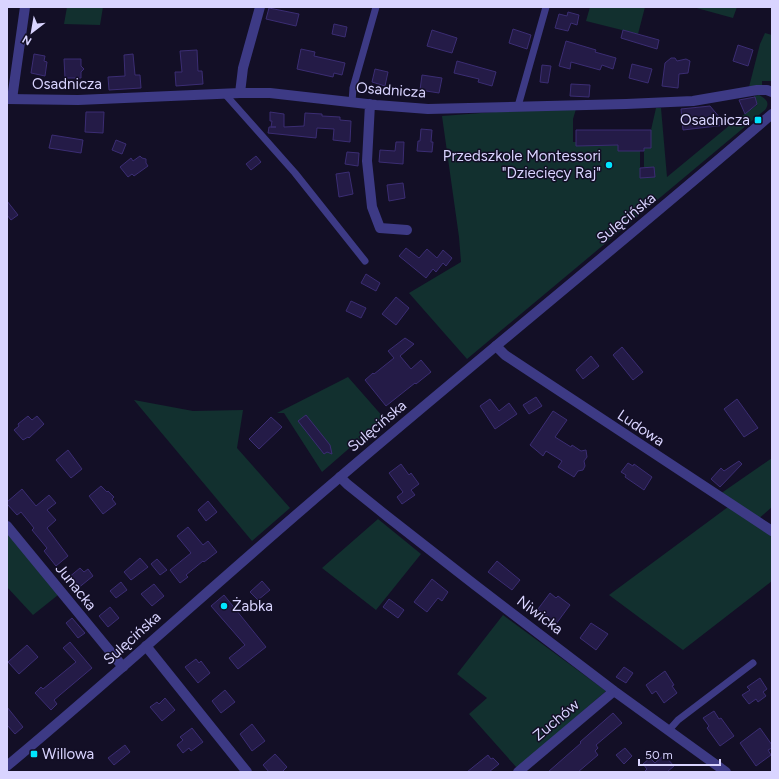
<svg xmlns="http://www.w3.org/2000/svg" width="779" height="779" viewBox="0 0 779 779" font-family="Figtree,sans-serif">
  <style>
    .green { fill: #12302f }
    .building { fill: #241b47; stroke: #3b2d73 }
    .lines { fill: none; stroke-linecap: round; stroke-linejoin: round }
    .service { stroke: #3d3a85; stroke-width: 7 }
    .minor { stroke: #3d3a85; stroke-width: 10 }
    .tertiary { stroke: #3d3a85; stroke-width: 10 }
    .poi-dot { fill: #00e5ff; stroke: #130f26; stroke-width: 1.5 }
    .labels { text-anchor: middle; stroke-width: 3; stroke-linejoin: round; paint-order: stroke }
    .street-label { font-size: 15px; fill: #d9d4ff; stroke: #130f26 }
    .poi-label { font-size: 15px; fill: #d9d4ff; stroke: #130f26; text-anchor: end }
  </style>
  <rect width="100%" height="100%" fill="#130f26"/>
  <path class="green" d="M67,7H103L100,25L64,24Z
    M590,7H645L638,34L586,21Z
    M693,7H737L733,18Z
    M765,33L772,35V81H762V85L749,87L760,44Z
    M759,95C765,98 771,102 765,110L467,359L409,293L461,262L459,237L442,116L508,111L576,109L573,119V142H576V146L618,145L619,151H640V177H654V167H644V148H651V130L656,108H661L667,177L730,125L757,105L754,96Z
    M348,377L384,418L322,472L284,413H277Z
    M134,400L193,411L243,410L237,448L290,508L252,541Z
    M772,458V507L757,520L772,530V581L683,650L609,595L728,507L720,494Z
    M378,519L421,554L376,610L322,568Z
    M7,526L58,595L33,615L7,587Z
    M503,615L606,691L517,768L469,714L487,698L457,674Z"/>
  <path class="building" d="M269,8L299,14L296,26L266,19Z
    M568,12L579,15L577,25L571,23L568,31L555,28L559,14L567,16Z
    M334,24L347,27L345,37L332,34Z
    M513,29L531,35L527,49L509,43Z
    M432,30L457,38L452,53L427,46Z
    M623,30L659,40L657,49L621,38Z
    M566,41L596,50L595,52L616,58L613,69L602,65L600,70L571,62L570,69L559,66Z
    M738,45L753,50L748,66L733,61Z
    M301,49L315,52L314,56L345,63L342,75L334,73L333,77L297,69Z
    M197,50L198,71H202L203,84L176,86L175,72H182L180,51Z
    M34,54L45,56L44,61L47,62L45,76L31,73Z
    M133,54L135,75H140L141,88L109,90L108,77L125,76L124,55Z
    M671,58H675L677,61L686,59L690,61L688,73L679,74L678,88L662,86L665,63Z
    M64,59H81V66L84,69L81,72V78H65Z
    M457,61L496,72L492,86L478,82L479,79L454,73Z
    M632,64L652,69L648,83L629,78Z
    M542,65L551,66L548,83L540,82Z
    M375,69L388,72L385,86L372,82Z
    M422,75L442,78L439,93L420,90Z
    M571,84L590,85L589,97L570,96Z
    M755,97L757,104L745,114L739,100Z
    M710,106L726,125L683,130L681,109Z
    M86,112H104L103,133L85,132Z
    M270,112L284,114V127L304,126L305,113L322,114V116L340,117V120L351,121L350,142L333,140L334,129L317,128L316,138L268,133L269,127H276H271L272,121H270Z
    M421,129L432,130L431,142H433L432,152L417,151L418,141H420Z
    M576,130H651V148H644V151H618V145L576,146Z
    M52,135L83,140L81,153L49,148Z
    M116,140L126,144L122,154L112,150Z
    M396,142H404L403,164L379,162L380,150L395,151Z
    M347,152L359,153L358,166L345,164Z
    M140,156L142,158L146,159V163L148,166L134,176L132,174L128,177L120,167L131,158L133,161Z
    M256,156L261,162L251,170L246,164Z
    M654,167L655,177L640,178V168Z
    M349,172L353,194L339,197L336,174Z
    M403,183L405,198L389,201L387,185Z
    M7,201L18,215L11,220L7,215Z
    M406,248L419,258L427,249L437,258L443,250L452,258L446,266L443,263L436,272L433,269L426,278L399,256Z
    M366,274L380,283L376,291L361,283Z
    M396,297L409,308L396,325L382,314Z
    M351,301L366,308L361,318L346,311Z
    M405,338L414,344L400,356L411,369L421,360L431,372L416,384L415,383L386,406L365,380L373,373L374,374L394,358L388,351Z
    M622,347L643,372L633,380L613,355Z
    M591,356L599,366L583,379L576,370Z
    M536,397L542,406L529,414L523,405Z
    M490,399L499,411L509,403L517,414L495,429L480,406Z
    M737,399L758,428L744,437L724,409Z
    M553,411L567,420L555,437L571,447L572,445L581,451L586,450L587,457L584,461L585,466L583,470L578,471L574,477L558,467L562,461L546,451L543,456L530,445Z
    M306,415L330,445L332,454L327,452L324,454L298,421Z
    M28,416L32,420L37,416L44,424L29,438L28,437L23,440L14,430L19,426L18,424Z
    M271,417L282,427L259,449L249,439Z
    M68,450L82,469L71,478L56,460Z
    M739,461L742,464L720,487L711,479L721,468L724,471Z
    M628,463L633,466L634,464L652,477L644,490L625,477L626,475L621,472Z
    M401,464L409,475L411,473L419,484L411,490L415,495L402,504L397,497L403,492L389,473Z
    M101,486L107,492L108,491L114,497L112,499L116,504L103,514L89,496Z
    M22,489L36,506L49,495L56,503L47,510L56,520L47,528L68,556L56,566L44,551L47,548L32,530L34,528L21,512L17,515L7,504V502Z
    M208,501L217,512L206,521L198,510Z
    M188,527L203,545L208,541L217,552L204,562L203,561L186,575L188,577L180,583L170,570L191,553L177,536Z
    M140,558L148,567L131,580L124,572Z
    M157,559L167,570L160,575L151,564Z
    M497,561L520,580L512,590L488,572Z
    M80,568L84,572L88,569L93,576L77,589L68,578Z
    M432,579L448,592L442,601L438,598L427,612L414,602Z
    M262,581L270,590L258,600L250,592Z
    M121,582L127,590L116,598L110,591Z
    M154,584L164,596L152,606L141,594Z
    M550,593L556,598L558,596L570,605L556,624L538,609Z
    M224,595L266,647L238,669L229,658L245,645L211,606Z
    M389,599L404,610L398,618L383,607Z
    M110,607L119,618L108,627L99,616Z
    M72,618L85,633L78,638L66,623Z
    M591,623L608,634L596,650L580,638Z
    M70,642L92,668L54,700L57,704L51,710L35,693L41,687L43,689L76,662L63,648Z
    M27,645L38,657L19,674L8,662Z
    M196,659L199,663L201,661L210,673L198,683L185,667Z
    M624,667L633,673L626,683L616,677Z
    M665,671L674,685L672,686L677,693L664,703L656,691L652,694L646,685Z
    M760,678L767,689L763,692L766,696L758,702L756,699L749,704L742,695L750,690L747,687Z
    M225,690L235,702L221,713L212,701Z
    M165,698L175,710L162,721L150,707L157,702L159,704Z
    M7,707L23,727L15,734L7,725Z
    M714,711L719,719L721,718L734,736L720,746L707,728L709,726L703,718Z
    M613,713L622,723L596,745L598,748L595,751L598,755L578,772H548L581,743L580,742Z
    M252,724L265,741L252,751L240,734Z
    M192,728L203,742L191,751L189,748L183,753L177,745L183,740L180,737Z
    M760,728L772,745V748L768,750L771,755L756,766L740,743Z
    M125,745L130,752L114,765L108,758Z
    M625,748L632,756L624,764L616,755Z
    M275,754L287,767L282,772H269L263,765Z
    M488,755L491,759L493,758L499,764L489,772H467Z
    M664,755L674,766L667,772H644L647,769L643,764L650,758L655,763Z"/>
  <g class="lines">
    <path class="service" d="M224,93L295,173L365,261
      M352,102L353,88L376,7
      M518,106L546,7
      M669,730L678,720L753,663"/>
    <path class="minor" d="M240,93L243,68L260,7
      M7,99L78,100L240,93H270L376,105L428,109L626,104L693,101L757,90H767L772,92
      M12,99L25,7
      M370,104L367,161L372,207L380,228L407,230
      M496,346L505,355L772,531
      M340,477L347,484L388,517L475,585L614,691L726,772
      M7,526L123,667
      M146,646L247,772
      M518,772L614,691"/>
    <path class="tertiary" d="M7,766C120,672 227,573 339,478C482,356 629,237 772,114"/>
  </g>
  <g class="poi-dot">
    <rect x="754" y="116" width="8" height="8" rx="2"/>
    <circle cx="609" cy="165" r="4"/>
    <circle cx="224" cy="606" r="4"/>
    <rect x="30" y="750" width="8" height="8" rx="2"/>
  </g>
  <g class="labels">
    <g class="street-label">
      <text x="67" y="89">Osadnicza</text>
      <text transform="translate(391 90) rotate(4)" y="5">Osadnicza</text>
      <text transform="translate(626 218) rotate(-39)" y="5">Sulęcińska</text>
      <text transform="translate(377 426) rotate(-40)" y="5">Sulęcińska</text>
      <text transform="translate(641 428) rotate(34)" y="5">Ludowa</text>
      <text transform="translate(76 587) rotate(51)" y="5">Junacka</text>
      <text transform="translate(540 615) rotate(37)" y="5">Niwicka</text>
      <text transform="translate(132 638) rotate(-42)" y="5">Sulęcińska</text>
      <text transform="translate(556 720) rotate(-40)" y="5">Zuchów</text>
    </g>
    <g class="poi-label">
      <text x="750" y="125">Osadnicza</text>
      <text x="601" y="161">Przedszkole Montessori<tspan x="601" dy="17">"Dziecięcy Raj"</tspan></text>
      <text x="232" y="611" text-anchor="start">Żabka</text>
      <text x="42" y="759" text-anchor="start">Willowa</text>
    </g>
  </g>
  <rect width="779" height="779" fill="none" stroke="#d9d4ff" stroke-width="16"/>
  <g transform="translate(32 32) rotate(211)" stroke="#130f26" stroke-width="3" paint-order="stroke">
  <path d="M0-3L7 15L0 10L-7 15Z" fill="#d9d4ff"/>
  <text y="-6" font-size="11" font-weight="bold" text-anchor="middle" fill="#d9d4ff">N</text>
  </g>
  <path d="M639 759v6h81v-6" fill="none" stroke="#d9d4ff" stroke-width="2"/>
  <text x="645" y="759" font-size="12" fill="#d9d4ff" stroke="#130f26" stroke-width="3" paint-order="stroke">50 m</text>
</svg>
